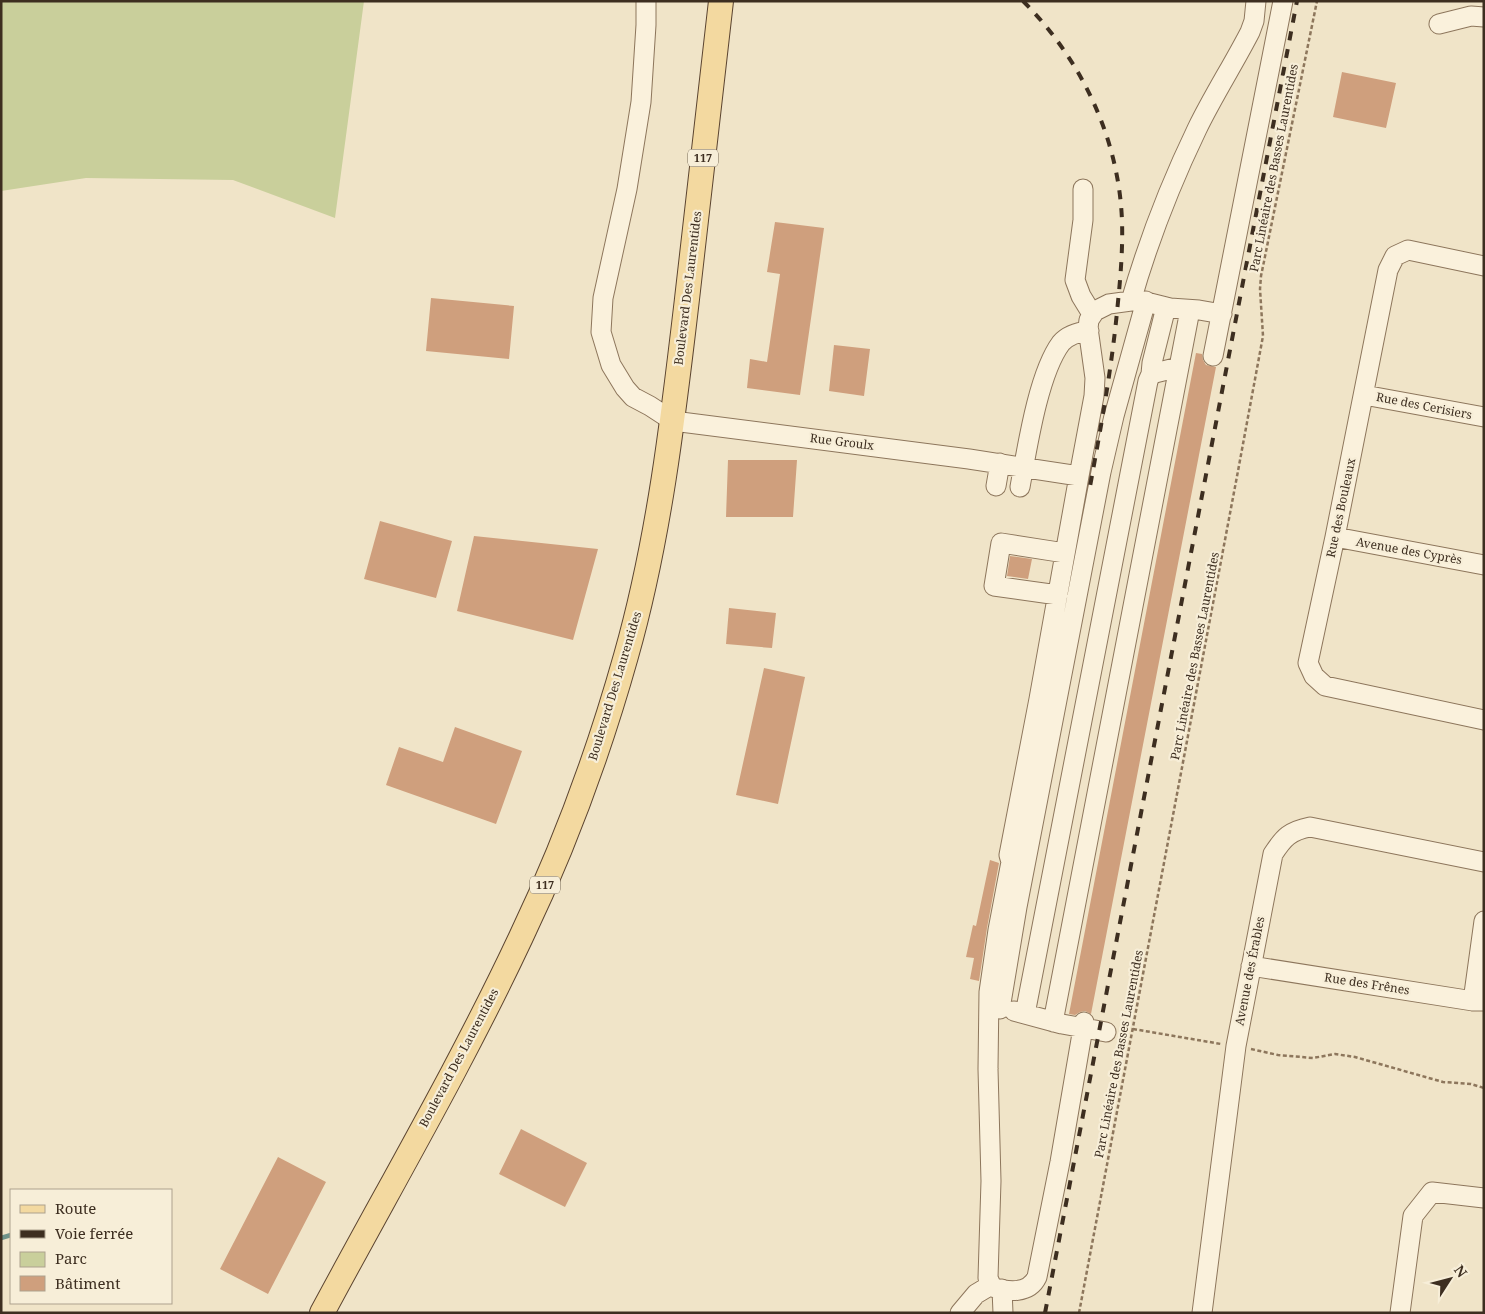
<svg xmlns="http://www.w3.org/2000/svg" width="1485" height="1314" viewBox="0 0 1485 1314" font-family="'Noto Serif',serif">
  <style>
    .green { fill: #c9cf9b }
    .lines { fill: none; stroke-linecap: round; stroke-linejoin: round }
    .stream { stroke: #6f938a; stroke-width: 4.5 }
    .building { fill: #cf9f7d }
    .minor-casing { stroke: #8d765c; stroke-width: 21 }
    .major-casing { stroke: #5b4430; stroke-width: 26 }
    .path { stroke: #8d765c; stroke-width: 2.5; stroke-dasharray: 4 2.5; stroke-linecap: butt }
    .minor { stroke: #faf1dc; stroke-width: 19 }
    .major { stroke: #f3d9a0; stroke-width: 24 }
    .rail { stroke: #3d2e20; stroke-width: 4; stroke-dasharray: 9 9; stroke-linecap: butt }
    .labels { text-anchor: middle; stroke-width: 4.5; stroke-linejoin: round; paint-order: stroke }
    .shield { fill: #f7eed8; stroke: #756857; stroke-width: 1 }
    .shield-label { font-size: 11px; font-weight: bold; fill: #3d2e20 }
    .street-label { font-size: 12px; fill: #3d2e20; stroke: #f7eed8 }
  </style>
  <rect width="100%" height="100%" fill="#f0e4c8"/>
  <path class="green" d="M1,1H364L335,218L233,180L86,178L1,191Z"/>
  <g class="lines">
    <path class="stream" d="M1,1238L11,1235"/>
  </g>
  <path class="building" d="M1342,72L1396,83L1386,128L1333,117Z
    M775,222L824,228L800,395L747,388L750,359L767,362L780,274L767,272Z
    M431,298L514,306L509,359L426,351Z
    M834,345L870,349L864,396L829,391Z
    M1196,353L1202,354L1203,360L1206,365L1216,367L1091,1014L1085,1011L1080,1012L1075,1015L1069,1014Z
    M728,460H797L793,517H726Z
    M380,521L452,541L436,598L364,579Z
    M474,536L598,549L573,640L457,611Z
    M1010,556L1032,559L1028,579L1007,576Z
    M729,608L776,613L772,648L726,644Z
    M764,668L805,677L778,804L736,795Z
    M455,727L522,751L496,824L386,785L399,747L443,762Z
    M990,860L999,863L987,928L979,981L970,979L974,958L966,957L973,925L976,926Z
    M521,1129L587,1163L565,1207L499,1174Z
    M278,1157L326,1182L268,1294L220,1269Z"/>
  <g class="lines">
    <defs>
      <path id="minor" d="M646,1V25L641,102L627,189L603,298L601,332L611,365L625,388L633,397L650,406L673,421L969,459L1079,476L1039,699L1009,855L1011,862L998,930L989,992L988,1069L991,1181L988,1278L992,1287C1008,1292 1029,1294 1037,1277L1060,1162L1084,1022
        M1439,24L1471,16L1484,17
        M1083,189V220L1075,280L1081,296L1092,314
        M1484,266L1408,250L1395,256L1388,270L1335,537L1308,663L1314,676L1325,686L1484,720
        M1131,301C1148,242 1170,185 1197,129C1213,96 1233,65 1250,32L1254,21L1256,1
        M1213,356L1283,1
        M1151,374L1152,363L1166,307
        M1364,395L1484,417
        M1079,476L1094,396L1095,378L1088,328L1089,320L1095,311L1109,304L1131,301H1142L1170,308L1199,310L1222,314
        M996,486L1000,463
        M1020,487C1027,449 1038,374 1061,343C1068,335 1079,332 1089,331
        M1335,537L1484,565
        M1058,595L994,586L1001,543L1065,553
        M1251,966L1473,1001H1484
        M1473,1001L1484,921
        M1000,1009L1017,907L1101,472L1114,416L1146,301
        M1014,1011L1062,1024L1106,1032
        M1025,1014L1148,381L1151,374L1179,367
        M1053,1022L1190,310
        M1002,1289L1003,1313
        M960,1313L976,1294L991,1285
        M1202,1313L1236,1046L1273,854C1284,837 1290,831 1310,827L1484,862
        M1400,1313L1413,1216L1432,1192L1484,1198"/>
      <path id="major" d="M322,1313C389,1188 461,1065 521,937C564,847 599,752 626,656C659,540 673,419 687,299C698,200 710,101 721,1"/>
    </defs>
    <use href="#minor" class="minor-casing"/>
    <use href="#major" class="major-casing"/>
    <path class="path" d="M1133,1029L1221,1044
      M1251,1049L1278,1055L1313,1058L1335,1054L1355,1057L1443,1082L1471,1084L1484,1088
      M1079,1313L1238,471L1263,336L1260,289L1261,276L1317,1"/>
    <use href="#minor" class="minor"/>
    <use href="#major" class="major"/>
    <path class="rail" d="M1023,1C1081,59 1119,138 1122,221C1123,252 1120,282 1117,312C1111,373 1100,432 1089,492
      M1045,1313L1297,1"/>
  </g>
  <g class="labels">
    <g class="shield">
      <rect x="688" y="149.5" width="30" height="17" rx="4"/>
      <rect x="530" y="876.5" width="30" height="17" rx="4"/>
    </g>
    <g class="shield-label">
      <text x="703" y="162">117</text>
      <text x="545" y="889">117</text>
    </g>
    <g class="street-label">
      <text transform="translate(1274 168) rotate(-79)" y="4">Parc Linéaire des Basses Laurentides</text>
      <text transform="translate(688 288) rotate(-83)" y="4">Boulevard Des Laurentides</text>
      <text transform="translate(1424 406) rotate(11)" y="4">Rue des Cerisiers</text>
      <text transform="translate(842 442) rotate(7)" y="4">Rue Groulx</text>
      <text transform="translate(1341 508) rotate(-78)" y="4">Rue des Bouleaux</text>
      <text transform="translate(1409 551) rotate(10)" y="4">Avenue des Cyprès</text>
      <text transform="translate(1195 656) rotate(-79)" y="4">Parc Linéaire des Basses Laurentides</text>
      <text transform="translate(615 686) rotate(-73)" y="4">Boulevard Des Laurentides</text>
      <text transform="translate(1250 971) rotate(-79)" y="4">Avenue des Érables</text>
      <text transform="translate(1367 984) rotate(9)" y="4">Rue des Frênes</text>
      <text transform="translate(1119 1054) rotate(-79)" y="4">Parc Linéaire des Basses Laurentides</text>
      <text transform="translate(459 1058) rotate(-62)" y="4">Boulevard Des Laurentides</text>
    </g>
  </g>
  <rect width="1485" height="1314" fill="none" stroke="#3d2e20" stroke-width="5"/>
  <rect x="10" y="1189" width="162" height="115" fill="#f7eed8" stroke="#ada18e"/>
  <rect x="20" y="1205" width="25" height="8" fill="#f3d9a0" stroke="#ada18e"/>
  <text x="55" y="1214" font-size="15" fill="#3d2e20">Route</text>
  <rect x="20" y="1230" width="25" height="8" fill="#3d2e20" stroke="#ada18e"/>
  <text x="55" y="1239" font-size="15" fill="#3d2e20">Voie ferrée</text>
  <rect x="20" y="1252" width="25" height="15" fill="#c9cf9b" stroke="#ada18e"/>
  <text x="55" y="1264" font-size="15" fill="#3d2e20">Parc</text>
  <rect x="20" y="1276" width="25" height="15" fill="#cf9f7d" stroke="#ada18e"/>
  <text x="55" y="1289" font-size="15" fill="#3d2e20">Bâtiment</text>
  <g transform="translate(1450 1279) rotate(54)" stroke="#f7eed8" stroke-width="4" paint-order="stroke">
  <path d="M0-4L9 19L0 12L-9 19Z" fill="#3d2e20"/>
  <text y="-8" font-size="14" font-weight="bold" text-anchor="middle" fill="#3d2e20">N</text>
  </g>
</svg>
